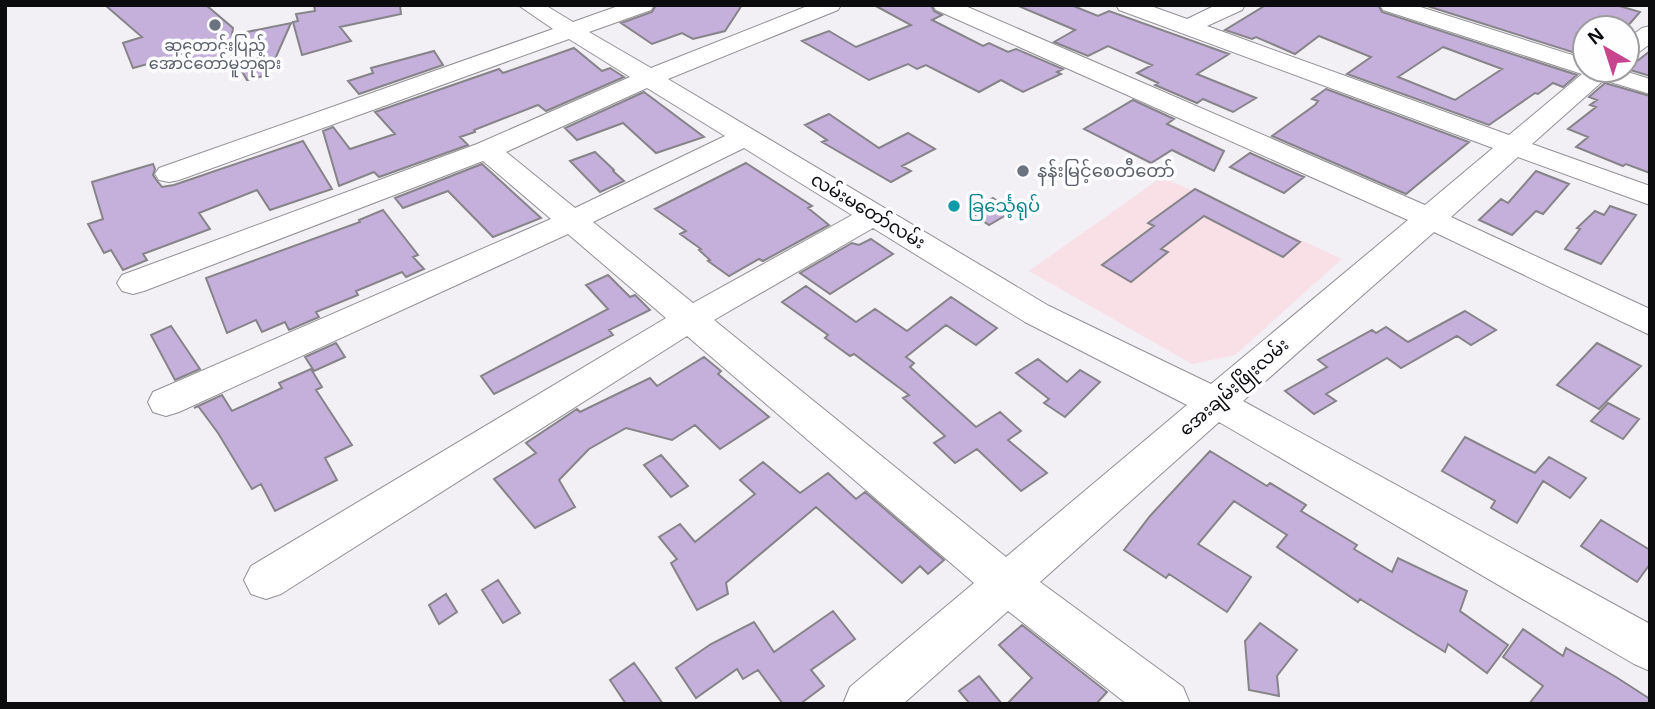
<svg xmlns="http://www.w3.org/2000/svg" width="1655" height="709" viewBox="0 0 1655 709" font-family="Helvetica,'Noto Sans Myanmar',sans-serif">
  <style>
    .education { fill: #f9dfe6 }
    .building { fill: #c4b0db; stroke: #868489; stroke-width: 2; fill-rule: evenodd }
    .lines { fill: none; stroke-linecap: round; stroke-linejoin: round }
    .minor-casing { stroke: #929095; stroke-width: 2 }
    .minor { fill: #fff; fill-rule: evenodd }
    .worship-dot { fill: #6b7280; stroke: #fefdff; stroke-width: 2.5 }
    .culture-dot { fill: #0f9aa8; stroke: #fefdff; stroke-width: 2.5 }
    .labels { text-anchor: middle; stroke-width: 7; stroke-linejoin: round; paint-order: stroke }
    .far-worship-label { font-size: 16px; fill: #5b616d; stroke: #fefdff }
    .worship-label { font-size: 18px; fill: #5b616d; stroke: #fefdff; text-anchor: start }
    .culture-label { font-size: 18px; fill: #0d838f; stroke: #fefdff; text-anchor: start }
    .street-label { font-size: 18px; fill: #0c0b0d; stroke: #fefdff }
  </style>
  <rect width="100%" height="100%" fill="#f2eff5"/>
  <path class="education" d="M1162,177L1342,259L1235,355L1192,364L1029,271Z"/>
  <path class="building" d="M105,5H206L233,28L232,35L291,23L268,75L247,80L228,47L225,60L185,69L160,70L166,59L133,68L123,43L142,37Z
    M314,5H400L401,14L340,27L351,41L302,55L293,22L298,21L296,14L315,11Z
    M656,5H742L725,31L693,39L682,33L652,44L621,23L652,12Z
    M874,5H931L934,11L942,15L932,20L983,46L989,43L1008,52L1016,49L1063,69L1057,72L1061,74L1023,92L1001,80L979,92L926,65L917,69L908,64L869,80L802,41L829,31L856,47L911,25Z
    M1016,5H1071L1098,16L1109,11L1229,54L1197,74L1256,98L1233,112L1203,99L1197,103L1155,85L1158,83L1137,73L1152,65L1108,46L1088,56L1054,42L1075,30Z
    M1266,5H1378L1382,12L1577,75L1563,87L1553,83L1538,94L1535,93L1489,125L1347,74L1371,57L1319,36L1295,54L1256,37L1252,39L1225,30ZM1443,47L1502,69L1455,100L1398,77Z
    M1424,5H1616L1640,12L1626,28H1585V56Z
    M574,48L602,71L610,68L624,77L546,111L538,105L474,130L475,132L460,137L468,145L379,177L374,172L339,186L323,131L333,127L350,149L395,134L375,112L499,69L503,73Z
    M434,51L443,65L359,94L348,81L373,73L371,68Z
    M1650,51V76L1627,69Z
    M1605,83L1650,96V173L1626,164L1623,166L1576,147L1588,137L1568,129L1596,107L1590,105L1597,100L1589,97Z
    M1326,89L1469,142L1406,194L1272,136L1315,105L1318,101L1312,99Z
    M644,92L704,137L656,153L623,123L577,140L565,128Z
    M1133,100L1174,119L1167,124L1224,151L1214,171L1172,150L1151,163L1084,129Z
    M829,114L879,148L908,133L935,149L902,166L911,171L891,182L822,142L827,140L805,125Z
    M303,141L332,189L270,210L257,190L199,213L210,229L143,254L147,260L123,270L111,250L104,253L88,224L103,219L92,182L153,164L155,169L153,175L157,181L162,187L174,185Z
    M595,152L614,170L613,171L624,181L600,192L570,161Z
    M1250,153L1304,177L1284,193L1230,167Z
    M746,163L812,206L808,208L829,225L763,261L759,259L729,276L708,261L710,260L699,250L701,249L680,234L686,231L655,209Z
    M482,164L541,218L493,237L448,191L403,208L395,198Z
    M1536,171L1569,184L1543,214L1536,211L1512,235L1479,220L1501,199L1508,203Z
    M1195,189L1300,242L1283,257L1204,216L1161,249L1168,252L1131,282L1102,265L1154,226L1148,223Z
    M993,198L1013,211L989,225L968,211Z
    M1610,206L1636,215L1601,264L1565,249L1580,229L1577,228L1595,211L1604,215Z
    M383,210L418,255L413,257L424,269L406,277L402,272L356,291L358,295L316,312L319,317L289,330L285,322L262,332L256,320L227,333L206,278L360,222L359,220Z
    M871,239L893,254L830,294L800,273L852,243L859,245Z
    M608,275L630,297L635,295L650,310L609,330L613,335L494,394L481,376L608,309L586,285Z
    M806,286L856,322L875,309L907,331L951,297L997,328L976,345L946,325L906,357L914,363L910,367L976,427L1000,412L1021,431L1008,440L1047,473L1021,491L977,449L955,463L934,443L945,436L903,398L909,395L854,354L850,356L825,338L828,335L782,302Z
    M1465,311L1496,330L1471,345L1457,336L1401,368L1387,358L1326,394L1336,401L1314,414L1285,391L1327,367L1318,360L1372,330L1376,333L1386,327L1408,342Z
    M171,326L200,369L175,380L151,335Z
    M336,343L345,357L314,371L305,357Z
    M1597,343L1641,366L1599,409L1557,385Z
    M704,357L721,371L718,374L769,417L720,449L695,425L672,440L626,428L589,449L559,480L575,507L535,528L494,479L536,453L526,443L577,409L580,412L650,378L657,386Z
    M1038,359L1067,382L1080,370L1100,382L1065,417L1044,403L1049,399L1016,373Z
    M311,369L322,387L316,390L352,445L325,458L337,480L275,511L261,484L252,489L218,433L198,406L194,408L222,395L232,411L282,388L279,383Z
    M1608,403L1639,419L1623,439L1591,421Z
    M1465,437L1535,473L1549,457L1586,478L1570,498L1543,481L1517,523L1491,508L1495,501L1442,471Z
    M1210,451L1267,486L1270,483L1306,505L1301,511L1357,545L1354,549L1392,572L1398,558L1467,591L1460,611L1508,645L1487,673L1448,644L1445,652L1360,599L1358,602L1277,547L1287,535L1234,501L1198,544L1251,577L1227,612L1169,574L1166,578L1124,550L1150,516Z
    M661,455L688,486L671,497L644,465Z
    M763,462L800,493L828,473L856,499L865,492L944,560L928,574L920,566L902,583L816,507L726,583L728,594L697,610L671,563L677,559L659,537L680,524L695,542L755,494L740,480Z
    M1601,520L1650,550V564L1637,582L1581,546Z
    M498,580L520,613L503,623L482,590Z
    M446,594L457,612L439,624L429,605Z
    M833,611L855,639L811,670L824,686L800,704H783L758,670L743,679L737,669L696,698L676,668L711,644L754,622L774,652Z
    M1260,623L1297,650L1277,676L1279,696L1249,690L1245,641Z
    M1022,625L1107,692L1096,704H1007L1032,678L999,645Z
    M1523,629L1563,656L1566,648L1616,677L1650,699V704H1529L1543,686L1503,657Z
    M634,663L645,678L663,704H626L610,680Z
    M979,676L1002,704H970L959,691Z"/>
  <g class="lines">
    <defs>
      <path id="minor" d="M518,5H545L573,22L621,5H654L651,10L589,32L651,68L810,5H841L838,10L668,79L1049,306L1211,384L1408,220L936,10L933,5H963L1425,205L1493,148L1119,10L1116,5H1148L1187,19L1216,5H1245L1242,10L1207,26L1509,135L1582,74L1383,10L1380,5H1414L1585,59V70H1621L1650,79V94L1604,80L1532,144L1650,186V205L1518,157L1451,217L1650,309V335L1434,232L1243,401L1650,624V671L1634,664L1219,422L1040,582L1183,687L1190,704H1127L1008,611L903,704H843L850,687L974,583L687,336L281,594L266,599L251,594L244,580L251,566L666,318L568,234L179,412L166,416L153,412L148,402L153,392L551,219L483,161L144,291L133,294L122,291L117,283L122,275L477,144L630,77L569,39L179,180L169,182L159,180L155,174L159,168L553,29ZM647,88L725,136L575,208L506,152ZM744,148L852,215L693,303L593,222ZM873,228L1025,322L1187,405L1006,557L714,320Z
        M1650,26V44L1635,55L1627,57V39L1642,28Z"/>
    </defs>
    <use href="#minor" class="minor-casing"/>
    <use href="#minor" class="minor"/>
  </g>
  <g class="worship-dot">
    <circle cx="215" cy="25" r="7"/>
    <circle cx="1023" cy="171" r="7"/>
  </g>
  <circle class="culture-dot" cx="954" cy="206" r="7"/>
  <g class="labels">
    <g class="far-worship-label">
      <text x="215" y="51">ဆုတောင်းပြည့်<tspan x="215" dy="18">အောင်တော်မူဘုရား</tspan></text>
    </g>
    <g class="worship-label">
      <text x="1037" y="177">နန်းမြင့်စေတီတော်</text>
    </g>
    <g class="culture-label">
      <text x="968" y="212">ခြင်္သေ့ရုပ်</text>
    </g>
    <g class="street-label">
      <text transform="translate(868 211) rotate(31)" y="6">လမ်းမတော်လမ်း</text>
      <text transform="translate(1234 387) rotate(-41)" y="6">အေးချမ်းဖြိုးလမ်း</text>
    </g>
  </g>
  <rect width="1655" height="709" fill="none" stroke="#0c0b0d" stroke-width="14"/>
  <g transform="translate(1606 49) rotate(321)"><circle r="33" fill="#fefdff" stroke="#9d9c9e" stroke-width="2"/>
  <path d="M0-5L12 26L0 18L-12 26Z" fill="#c7458e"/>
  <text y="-10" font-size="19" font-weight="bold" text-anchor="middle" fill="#0c0b0d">N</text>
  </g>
</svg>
